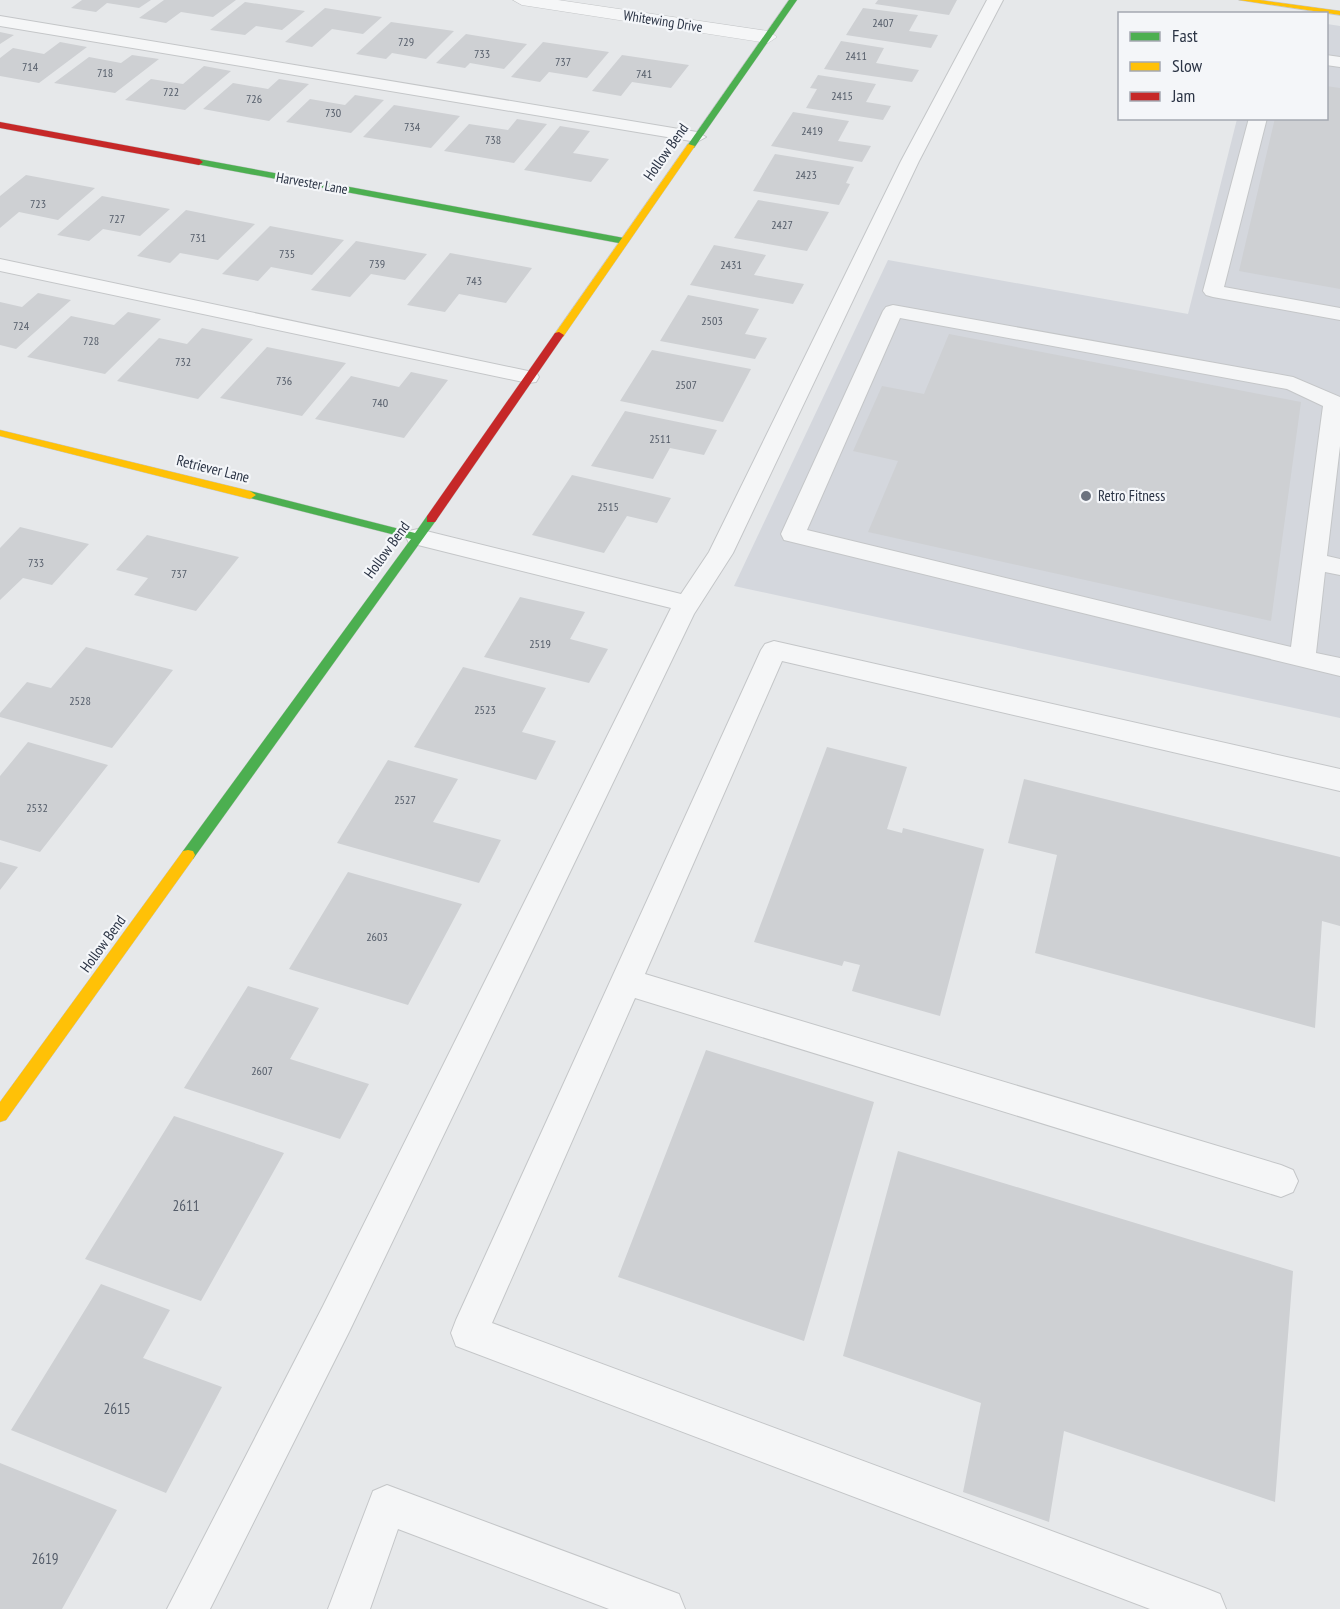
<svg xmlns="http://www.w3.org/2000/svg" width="1340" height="1609" viewBox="0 0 1340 1609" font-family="'PT Sans Narrow',sans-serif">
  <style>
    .built { fill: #d4d7dd }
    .building { fill: #ced0d3 }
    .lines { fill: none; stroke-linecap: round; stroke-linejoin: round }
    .lane-casing { stroke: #c4c6c8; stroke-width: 2 }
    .street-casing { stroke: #c4c6c8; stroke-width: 1 }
    .fast-casing { stroke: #c4c6c8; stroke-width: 1 }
    .slow-casing { stroke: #c4c6c8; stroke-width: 1 }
    .jam-casing { stroke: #c4c6c8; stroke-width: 1 }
    .lane { fill: #f5f6f7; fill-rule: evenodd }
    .street { fill: #f5f6f7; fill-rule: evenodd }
    .fast { fill: #4caf50; fill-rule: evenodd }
    .slow { fill: #ffc107; fill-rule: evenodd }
    .jam { fill: #c62828; fill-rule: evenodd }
    .poi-dot { fill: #6c737f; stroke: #f4f6f9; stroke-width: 2 }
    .labels { text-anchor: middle; stroke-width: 4.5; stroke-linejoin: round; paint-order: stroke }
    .number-label { font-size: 12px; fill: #545c69 }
    .far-street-label { font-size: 14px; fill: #2b3445; stroke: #f4f6f9 }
    .street-label { font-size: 15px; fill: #2b3445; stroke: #f4f6f9 }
    .poi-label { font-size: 15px; fill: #2b3445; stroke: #f4f6f9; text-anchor: start }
    .near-number-label { font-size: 15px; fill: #545c69 }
  </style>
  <rect width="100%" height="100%" fill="#e6e8ea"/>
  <path class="built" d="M1327,24L1340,26V718L734,586L888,260L1188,314L1237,119L1326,118Z"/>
  <path class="building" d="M82,0H151L139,8L107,3L96,12L71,8Z
    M164,0H236L213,17L181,12L166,23L139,18Z
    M878,0H957L949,15L875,4Z
    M245,2L305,11L282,30L256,26L245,35L210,30Z
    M325,8L382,17L363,34L332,29L312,47L285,42Z
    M863,8L918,15L909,31L938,35L931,48L846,35Z
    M391,22L454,31L426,59L392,53L386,59L356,54Z
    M0,32L14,35L0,44Z
    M466,34L527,44L504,69L470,63L465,68L436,63Z
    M841,41L884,48L876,63L919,70L912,82L824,69Z
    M60,42L87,47L39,83L0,76V58L13,48L44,54Z
    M543,42L609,52L587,78L549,72L540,82L511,77Z
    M132,55L159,59L115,93L54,83L89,57L121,63Z
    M622,55L689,65L671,88L632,82L621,96L592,91Z
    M204,66L231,71L185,110L125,100L151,79L183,84Z
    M818,75L876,84L866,102L891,106L883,120L806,108L817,89L810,88Z
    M279,79L309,84L269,121L203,109L233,83L268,89Z
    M1326,86L1340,88V289L1239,271L1275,118H1326Z
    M355,95L384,100L351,133L286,122L310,99L345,105Z
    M394,105L460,116L431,148L363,137Z
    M793,112L849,121L838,141L871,146L862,162L771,146Z
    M517,119L547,124L514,163L444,151L469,124L508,130Z
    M560,126L590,131L573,153L609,159L591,182L524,170Z
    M775,154L854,167L846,183L850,184L839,205L753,191Z
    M26,175L95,188L58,220L19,212L0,228V196Z
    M102,196L170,209L140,236L103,229L89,241L57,235Z
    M758,200L829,212L807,251L734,238Z
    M186,210L255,224L218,260L180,253L170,263L137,256Z
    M270,226L344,240L312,275L271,267L258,281L222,274Z
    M356,241L427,254L405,280L371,274L350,297L311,290Z
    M714,245L766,255L754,275L804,284L793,304L690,285Z
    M450,253L532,268L506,303L459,294L445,312L407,305Z
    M38,293L71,300L16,349L0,345V302L22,307Z
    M688,295L759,309L745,334L767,338L755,359L660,341Z
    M128,312L161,319L105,374L27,357L71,316L114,325Z
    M202,328L253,339L198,399L117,381L159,338L187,344Z
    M949,334L1301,402L1271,621L868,532L898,461L853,451L882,386L924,394Z
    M267,347L346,363L302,416L220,398Z
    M652,350L751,369L723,422L620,401Z
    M411,372L448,380L404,438L315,419L351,376L399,387Z
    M625,411L717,430L704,455L670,448L653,479L591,466Z
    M572,475L671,498L657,523L627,516L604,553L532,535Z
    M20,527L89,544L52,585L23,578L0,600V548Z
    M147,535L239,557L196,611L134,595L148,578L116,570Z
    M520,597L585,612L570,639L608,649L589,683L484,657Z
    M86,647L173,670L112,748L0,717V713L27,682L51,688Z
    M463,667L546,688L522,732L556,741L536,780L414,747Z
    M28,742L108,765L40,852L0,840V776Z
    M827,747L907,767L887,829L902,833L903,828L984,849L940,1016L852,991L860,965L844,961L842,966L754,942Z
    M388,760L458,779L433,822L501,840L479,883L337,843Z
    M1024,779L1340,857V926L1322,921L1315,1028L1035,953L1057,855L1008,843Z
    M0,862L18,867L0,890Z
    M348,872L462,904L408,1005L289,969Z
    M248,986L319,1008L290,1059L369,1084L340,1139L184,1088Z
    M706,1050L874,1102L804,1341L618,1277Z
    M174,1116L284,1153L201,1301L85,1259Z
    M898,1151L1293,1271L1275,1502L1064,1431L1049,1522L963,1492L981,1403L843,1356Z
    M101,1284L170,1310L143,1358L222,1387L166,1493L11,1430Z
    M0,1463L117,1510L62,1609H0Z"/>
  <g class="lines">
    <defs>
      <path id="lane" d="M987,0H1003L919,161L733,553L694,614L349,1332L210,1609H167L323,1306L671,608L418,545L409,543L406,537L409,531L418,529L681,594L709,552L901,161Z
        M0,16L697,132L706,137L697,142L0,26Z
        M1326,55L1340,57V67L1326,65Z
        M1249,118H1267L1224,287L1340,308V320L1213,297L1206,295L1203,291Z
        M0,259L528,371L536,372L539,377L536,382L528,383L0,271Z
        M893,305L1293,377L1340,397V446L1327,556L1340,559V575L1325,572L1316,653L1340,658V676L784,540L781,534L883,311L886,307ZM900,318L1287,389L1323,406L1291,647L807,530Z
        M774,641L1340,769V791L782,661L645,974L1281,1165L1293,1170L1298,1181L1293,1192L1281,1197L635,998L492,1323L1205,1588L1220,1594L1226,1609H1150L456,1346L451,1333L456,1320L761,650L765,644Z
        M387,1485L679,1594L685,1609H609L398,1529L370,1609H328L373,1491Z"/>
      <path id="street" d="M513,0H558L768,31L777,37L768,43L522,5Z"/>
      <path id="fast" d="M789,0H797L694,148H688L687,146Z
        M199,159L624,238L629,241L624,244L196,164L195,162Z
        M250,491L415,533L427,516L431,515L437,519L193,859H183L181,855L183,851L411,539L246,497V493Z"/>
      <path id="slow" d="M1239,0H1260L1340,11V15Z
        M688,144L695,146L563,337H555L554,335Z
        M0,430L250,491L256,495L250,499L0,436Z
        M188,850L193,851L195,855L193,859L6,1120L0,1122V1102L183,851Z"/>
      <path id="jam" d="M0,122L199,159L203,162L199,165L0,128Z
        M559,332L564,335L435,522H427V516L555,333Z"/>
    </defs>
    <use href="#lane" class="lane-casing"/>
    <use href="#street" class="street-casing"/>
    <use href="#fast" class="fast-casing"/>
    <use href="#slow" class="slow-casing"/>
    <use href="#jam" class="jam-casing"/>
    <use href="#lane" class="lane"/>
    <use href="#street" class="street"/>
    <use href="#fast" class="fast"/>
    <use href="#slow" class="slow"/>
    <use href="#jam" class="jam"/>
  </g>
  <circle class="poi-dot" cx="1086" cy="496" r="6"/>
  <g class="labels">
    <g class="number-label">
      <text x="883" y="27">2407</text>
      <text x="406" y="46">729</text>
      <text x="482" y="58">733</text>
      <text x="856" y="60">2411</text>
      <text x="563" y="66">737</text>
      <text x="30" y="71">714</text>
      <text x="105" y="77">718</text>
      <text x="644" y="78">741</text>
      <text x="171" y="96">722</text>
      <text x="842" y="100">2415</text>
      <text x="254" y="103">726</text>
      <text x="333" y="117">730</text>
      <text x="412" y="131">734</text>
      <text x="812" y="135">2419</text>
      <text x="493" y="144">738</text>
      <text x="806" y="179">2423</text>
      <text x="38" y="208">723</text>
      <text x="117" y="223">727</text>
      <text x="782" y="229">2427</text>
      <text x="198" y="242">731</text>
      <text x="287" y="258">735</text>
      <text x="377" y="268">739</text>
      <text x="731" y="269">2431</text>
      <text x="474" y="285">743</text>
      <text x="712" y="325">2503</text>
      <text x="21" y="330">724</text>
      <text x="91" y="345">728</text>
      <text x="183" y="366">732</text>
      <text x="284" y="385">736</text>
      <text x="686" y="389">2507</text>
      <text x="380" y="407">740</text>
      <text x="660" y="443">2511</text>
      <text x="608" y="511">2515</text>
      <text x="36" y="567">733</text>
      <text x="179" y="578">737</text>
      <text x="540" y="648">2519</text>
      <text x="80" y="705">2528</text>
      <text x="485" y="714">2523</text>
      <text x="405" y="804">2527</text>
      <text x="37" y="812">2532</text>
      <text x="377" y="941">2603</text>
      <text x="262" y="1075">2607</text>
    </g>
    <g class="far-street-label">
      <text transform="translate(663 21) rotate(9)" y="5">Whitewing Drive</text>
      <text transform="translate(312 183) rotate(10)" y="5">Harvester Lane</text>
    </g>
    <g class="street-label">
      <text transform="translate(666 152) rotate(-55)" y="5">Hollow Bend</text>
      <text transform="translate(213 469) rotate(14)" y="5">Retriever Lane</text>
      <text transform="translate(387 550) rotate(-54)" y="5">Hollow Bend</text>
      <text transform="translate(103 944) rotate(-54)" y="5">Hollow Bend</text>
    </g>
    <g class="poi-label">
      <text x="1098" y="501">Retro Fitness</text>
    </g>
    <g class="near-number-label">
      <text x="186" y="1211">2611</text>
      <text x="117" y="1414">2615</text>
      <text x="45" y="1564">2619</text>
    </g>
  </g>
  <rect x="1118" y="12" width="210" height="108" fill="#f4f6f9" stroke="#a4a8b1" stroke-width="1.5"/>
  <rect x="1130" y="32" width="30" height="9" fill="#4caf50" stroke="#a4a8b1" stroke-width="1.5"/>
  <text x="1172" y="42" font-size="18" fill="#2b3445">Fast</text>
  <rect x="1130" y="62" width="30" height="9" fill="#ffc107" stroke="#a4a8b1" stroke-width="1.5"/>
  <text x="1172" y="72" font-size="18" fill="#2b3445">Slow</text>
  <rect x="1130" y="92" width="30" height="9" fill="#c62828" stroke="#a4a8b1" stroke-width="1.5"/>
  <text x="1172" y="102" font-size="18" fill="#2b3445">Jam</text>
</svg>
